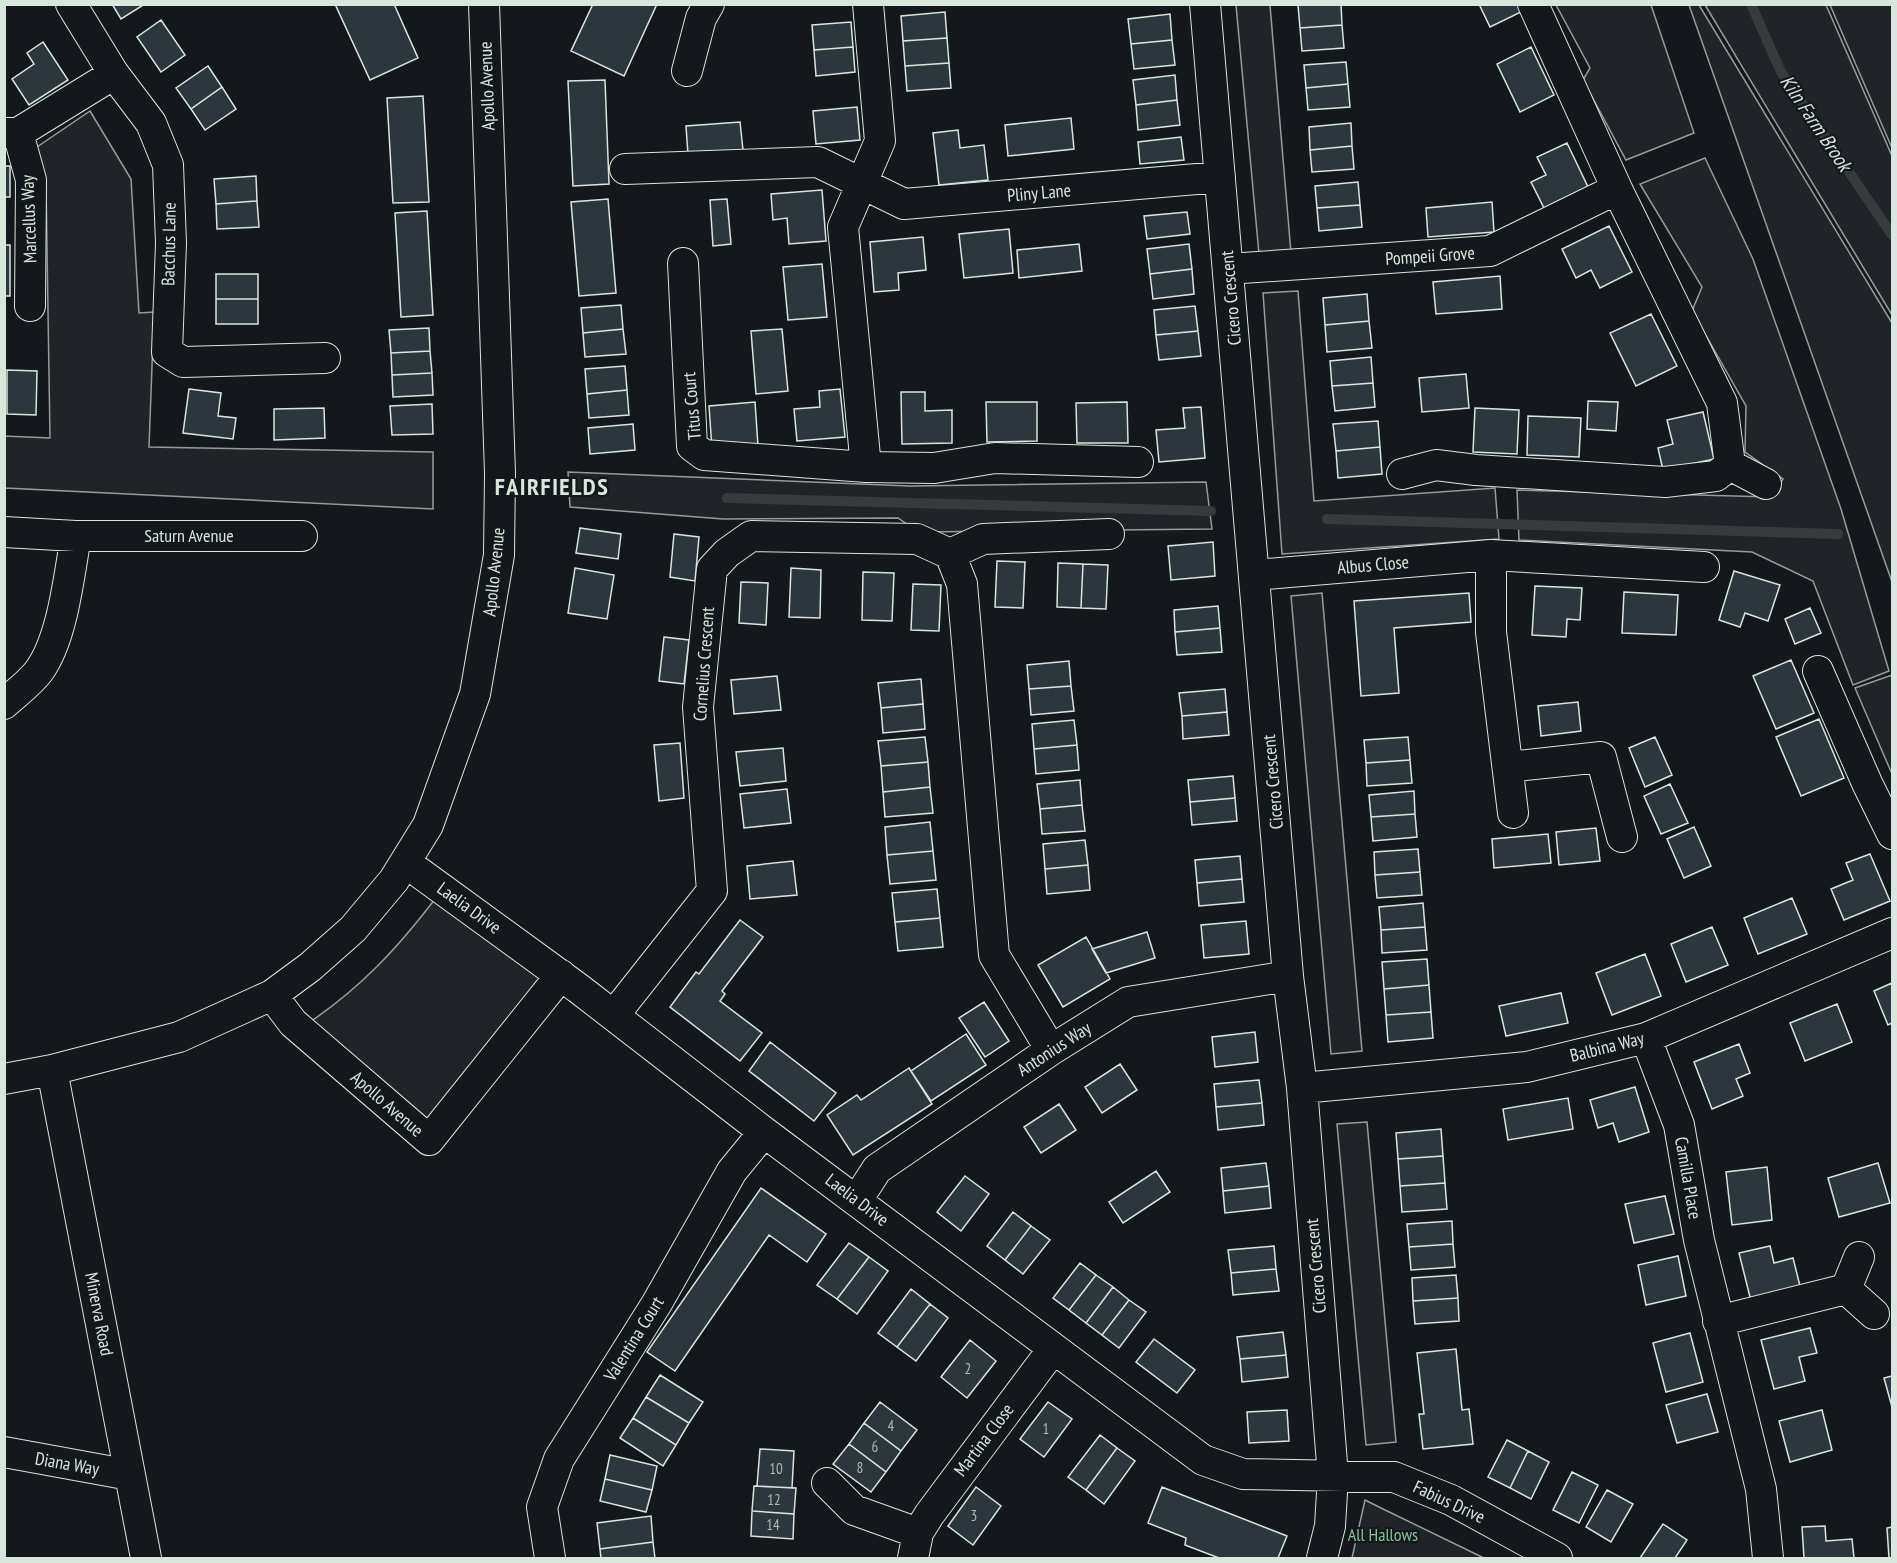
<svg xmlns="http://www.w3.org/2000/svg" width="1897" height="1563" viewBox="0 0 1897 1563" font-family="'PT Sans Narrow',sans-serif">
  <style>
    .green { fill: #202428; stroke: #939e99; stroke-width: 1.5 }
    .lines { fill: none; stroke-linecap: round; stroke-linejoin: round }
    .stream { stroke: #363b3e; stroke-width: 10 }
    .building { fill: #2c363c; stroke: #d8e6dc; stroke-width: 1.5 }
    .minor-casing { stroke: #d8e6dc; stroke-width: 32 }
    .minor { stroke: #14181c; stroke-width: 30 }
    .labels { text-anchor: middle; stroke-width: 4.5; stroke-linejoin: round; paint-order: stroke }
    .number-label { font-size: 15px; fill: #adbab4 }
    .street-label { font-size: 18px; fill: #d8e6dc; stroke: #14181c }
    .park-label { font-size: 18px; fill: #8ac095; stroke: #14181c }
    .water-label { font-size: 20px; font-style: italic; fill: #d8e6dc; stroke: #14181c }
    .district-label { font-size: 24px; font-weight: bold; letter-spacing: 1.5px; fill: #d8e6dc; stroke: #14181c }
  </style>
  <rect width="100%" height="100%" fill="#14181c"/>
  <path class="green" d="M1236,5H1270L1291,253L1259,254Z
    M1556,5H1651L1694,133L1626,160L1583,80L1590,68Z
    M1689,5H1699L1892,323V582Z
    M1705,5H1826L1892,156V315Z
    M1830,5H1892V148Z
    M90,111L131,179L139,313L154,312L149,447L433,452V509L5,488L4,436L50,438L46,185L34,149Z
    M1705,158L1753,259L1841,509L1889,671L1853,685L1813,581L1752,552L1519,540L1517,490L1771,497L1783,479L1745,452L1746,406L1692,311L1702,287L1640,184Z
    M1298,291L1314,501L1495,488L1499,539L1282,554L1263,293Z
    M568,472L910,486L1206,482L1212,529L918,532L898,518L723,519L570,507Z
    M1322,593L1362,1051L1331,1054L1291,596Z
    M1892,675V774L1855,688Z
    M438,895L552,978L430,1129L304,1026C360,989 398,948 438,895Z
    M1367,1122L1396,1442L1366,1445L1337,1124Z
    M1365,1500L1381,1508L1484,1558H1352Z"/>
  <g class="lines">
    <path class="stream" d="M1751,4L1781,72L1892,235
      M727,498L1211,511
      M1327,519L1838,534"/>
  </g>
  <path class="building" d="M112,4H145L121,19Z
    M335,4H394L418,58L370,80Z
    M593,4H657L624,76L571,51Z
    M1341,4L1342,25L1300,28L1298,5Z
    M1479,4H1517L1521,12L1490,27Z
    M945,12L947,38L903,41L901,16Z
    M1170,14L1172,40L1131,44L1128,19Z
    M161,20L185,55L161,72L137,37Z
    M851,22L853,47L814,50L812,25Z
    M1342,25L1344,48L1302,51L1300,28Z
    M947,38L949,63L905,66L903,41Z
    M1172,40L1175,65L1134,69L1131,44Z
    M43,42L68,80L29,105L12,79L34,64L27,53Z
    M853,47L855,72L816,76L814,50Z
    M1531,47L1554,95L1520,112L1497,64Z
    M1346,62L1348,84L1306,88L1304,65Z
    M949,63L951,88L907,91L905,66Z
    M208,66L222,87L191,109L176,88Z
    M1175,75L1177,100L1136,105L1133,80Z
    M605,80L609,184L573,186L568,81Z
    M1348,84L1350,107L1308,110L1306,88Z
    M222,87L236,109L205,130L191,109Z
    M423,96L429,202L393,203L387,98Z
    M1177,100L1180,125L1138,130L1136,105Z
    M857,107L860,140L816,144L813,111Z
    M1071,118L1074,149L1008,156L1005,125Z
    M740,122L743,150L688,155L686,126Z
    M1351,123L1352,146L1310,150L1309,127Z
    M958,130L960,148L984,145L988,180L939,185L933,133Z
    M1181,137L1184,160L1140,164L1138,142Z
    M1567,143L1588,187L1544,208L1531,182L1546,175L1537,157Z
    M1352,146L1354,169L1312,172L1310,150Z
    M4,166H10V197H4Z
    M256,176L257,201L216,204L214,179Z
    M1358,182L1360,205L1317,208L1315,186Z
    M822,190L826,241L789,244L787,218L773,220L771,194Z
    M608,199L616,293L579,296L571,202Z
    M727,199L731,244L713,246L710,200Z
    M257,201L259,227L217,229L216,204Z
    M1492,202L1494,232L1428,237L1426,208Z
    M1360,205L1362,227L1319,231L1317,208Z
    M427,211L433,315L401,317L395,213Z
    M1187,212L1190,234L1147,239L1144,216Z
    M1609,226L1632,272L1600,288L1591,270L1576,278L1562,249Z
    M1009,229L1013,273L964,278L959,234Z
    M923,237L926,270L898,273L899,290L874,292L870,242Z
    M1079,244L1082,271L1019,278L1017,250Z
    M1189,244L1192,269L1150,274L1147,249Z
    M4,245H10V296H4Z
    M822,264L827,317L788,320L783,267Z
    M1192,269L1194,294L1153,299L1150,274Z
    M216,274H258V299H216Z
    M1500,276L1502,309L1436,314L1433,282Z
    M1367,294L1369,321L1325,325L1323,298Z
    M216,299H258V324H216Z
    M621,305L623,329L583,333L581,308Z
    M1195,306L1198,331L1156,335L1154,310Z
    M1651,314L1677,366L1636,386L1610,333Z
    M1369,321L1372,348L1327,352L1325,325Z
    M429,328L430,351L391,353L389,330Z
    M623,329L626,354L585,357L583,333Z
    M782,329L788,391L756,394L751,331Z
    M1198,331L1201,356L1159,360L1156,335Z
    M430,351L432,373L392,375L391,353Z
    M1371,357L1373,383L1332,386L1330,361Z
    M625,366L627,390L587,394L585,369Z
    M7,370L37,371L36,415L7,414Z
    M432,373L433,395L393,397L392,375Z
    M1466,374L1469,408L1422,412L1419,378Z
    M1373,383L1375,407L1335,411L1332,386Z
    M189,389L221,393L218,416L236,418L233,439L183,433Z
    M840,389L845,437L797,441L794,409L820,407L819,391Z
    M627,390L629,415L589,418L587,394Z
    M901,392H925V411L952,410V443L902,444Z
    M1588,401L1618,402L1616,431L1587,429Z
    M755,402L758,446L712,449L709,406Z
    M986,402H1037V441L987,442Z
    M1127,402L1128,443H1077L1076,403Z
    M432,404L433,434L392,435L390,406Z
    M1201,407L1205,458L1159,462L1156,430L1185,428L1183,408Z
    M324,408L325,438L274,440V409Z
    M1475,408L1519,410L1517,454L1473,452Z
    M1703,412L1714,459L1663,470L1658,448L1673,444L1667,420Z
    M1528,416L1581,418L1579,457L1527,455Z
    M1378,421L1380,447L1336,451L1333,424Z
    M633,424L635,450L590,454L588,428Z
    M1380,447L1382,474L1338,478L1336,451Z
    M580,528L621,534L618,559L576,553Z
    M674,534L699,537L695,581L670,577Z
    M1213,542L1215,576L1171,580L1168,546Z
    M997,561L1025,562L1023,608L995,607Z
    M1058,563L1083,564L1081,608L1057,607Z
    M1083,564L1108,565L1106,609L1081,608Z
    M575,568L614,575L607,619L568,613Z
    M791,568L821,570L820,618L789,617Z
    M1734,571L1780,585L1768,621L1745,613L1740,627L1719,620Z
    M863,572L894,573L892,621L862,620Z
    M741,582L768,583L766,625L739,623Z
    M913,584L941,585L939,631L911,630Z
    M1535,586L1582,588L1580,620L1567,619L1566,637L1532,635Z
    M1624,592L1678,595L1676,635L1622,633Z
    M1469,593L1471,622L1394,628L1399,693L1361,696L1354,601Z
    M1218,606L1220,628L1175,632L1174,610Z
    M1810,608L1821,633L1795,644L1785,619Z
    M1220,628L1222,652L1177,655L1175,632Z
    M664,637L689,640L684,684L659,681Z
    M1791,660L1814,713L1776,729L1753,676Z
    M1069,661L1071,686L1029,689L1027,665Z
    M777,676L781,710L734,714L731,680Z
    M921,679L923,704L881,708L878,683Z
    M1071,686L1074,711L1031,715L1029,689Z
    M1225,689L1227,712L1182,716L1179,693Z
    M1578,702L1581,731L1541,736L1538,706Z
    M923,704L925,729L883,733L881,708Z
    M1227,712L1229,735L1183,739L1182,716Z
    M1819,719L1844,778L1801,796L1776,737Z
    M1074,720L1077,745L1034,749L1032,724Z
    M925,737L928,762L881,766L878,741Z
    M1408,737L1410,760L1366,763L1364,740Z
    M1655,737L1672,775L1645,787L1629,748Z
    M680,743L684,798L659,801L654,745Z
    M1077,745L1079,770L1036,774L1034,749Z
    M783,748L786,781L740,786L736,752Z
    M1410,760L1412,783L1367,786L1366,763Z
    M928,762L930,787L883,792L881,766Z
    M1233,776L1235,798L1190,802L1188,780Z
    M1080,780L1082,805L1040,809L1037,784Z
    M1670,784L1688,823L1661,834L1644,796Z
    M930,787L933,813L885,817L883,792Z
    M787,789L791,823L744,828L740,794Z
    M1414,791L1415,814L1371,817L1369,795Z
    M1235,798L1237,821L1192,825L1190,802Z
    M1082,805L1085,831L1042,834L1040,809Z
    M1415,814L1417,837L1373,841L1371,817Z
    M930,822L933,851L887,855L885,827Z
    M1694,827L1711,866L1684,878L1667,839Z
    M1596,828L1600,861L1559,865L1556,832Z
    M1548,834L1551,863L1494,868L1492,839Z
    M1085,840L1088,865L1045,869L1043,844Z
    M1418,849L1420,872L1375,875L1374,852Z
    M933,851L936,880L890,884L887,855Z
    M1870,854L1890,901L1844,920L1831,889L1853,880L1846,863Z
    M1240,856L1242,879L1197,883L1195,860Z
    M793,861L797,895L750,899L747,866Z
    M1088,865L1090,890L1047,894L1045,869Z
    M1420,872L1422,895L1377,898L1375,875Z
    M1242,879L1244,902L1199,906L1197,883Z
    M937,889L940,918L895,922L892,893Z
    M1792,898L1807,934L1758,954L1744,918Z
    M1423,903L1425,927L1381,930L1379,907Z
    M940,918L943,947L898,951L895,922Z
    M740,920L763,937L722,991L725,994L720,1001L762,1033L740,1061L670,1007L696,972L699,974Z
    M1246,921L1249,954L1204,958L1201,925Z
    M1425,927L1427,950L1382,953L1381,930Z
    M1712,927L1728,965L1686,982L1671,944Z
    M1147,932L1155,958L1106,973L1092,949Z
    M1086,937L1110,979L1063,1007L1038,965Z
    M1645,954L1661,996L1612,1015L1596,973Z
    M1427,959L1429,985L1384,989L1382,962Z
    M1892,983V1023L1888,1025L1874,991Z
    M1429,985L1431,1012L1386,1015L1384,989Z
    M1561,993L1568,1023L1506,1036L1499,1006Z
    M984,1002L1009,1041L985,1057L959,1018Z
    M1837,1004L1852,1042L1805,1061L1790,1023Z
    M1431,1012L1433,1038L1388,1042L1386,1015Z
    M1255,1032L1258,1062L1215,1067L1212,1037Z
    M966,1034L986,1065L931,1101L911,1071Z
    M770,1042L836,1093L814,1121L749,1071Z
    M1739,1044L1750,1073L1736,1079L1743,1096L1712,1109L1694,1062Z
    M1120,1064L1137,1090L1102,1113L1085,1087Z
    M909,1068L932,1104L853,1155L827,1115L857,1095L861,1100Z
    M1259,1080L1262,1103L1216,1107L1214,1084Z
    M1635,1087L1649,1132L1619,1142L1613,1123L1598,1128L1590,1100Z
    M1568,1098L1573,1129L1508,1140L1503,1109Z
    M1262,1103L1264,1125L1218,1130L1216,1107Z
    M1059,1104L1076,1130L1041,1153L1024,1127Z
    M1441,1129L1443,1156L1398,1159L1396,1133Z
    M1443,1156L1445,1183L1400,1186L1398,1159Z
    M1266,1163L1269,1186L1223,1191L1221,1168Z
    M1878,1163L1890,1203L1839,1217L1828,1178Z
    M1767,1167L1772,1220L1732,1225L1726,1172Z
    M1156,1171L1170,1192L1123,1223L1109,1202Z
    M965,1176L989,1194L961,1231L937,1212Z
    M1445,1183L1447,1209L1402,1212L1400,1186Z
    M1269,1186L1271,1208L1225,1213L1223,1191Z
    M761,1188L826,1234L807,1262L769,1235L675,1371L647,1352Z
    M1665,1196L1674,1234L1634,1243L1625,1204Z
    M1013,1212L1031,1226L1005,1260L987,1246Z
    M1452,1221L1453,1244L1409,1247L1407,1224Z
    M1031,1226L1050,1240L1023,1274L1005,1260Z
    M849,1243L869,1257L837,1299L817,1285Z
    M1453,1244L1455,1267L1411,1270L1409,1247Z
    M1274,1246L1276,1269L1231,1273L1228,1250Z
    M1770,1246L1774,1263L1793,1258L1801,1290L1751,1301L1739,1253Z
    M1678,1256L1686,1296L1646,1305L1638,1265Z
    M869,1257L888,1271L857,1314L837,1299Z
    M1080,1263L1096,1275L1069,1310L1053,1298Z
    M1276,1269L1279,1291L1233,1295L1231,1273Z
    M1096,1275L1113,1287L1086,1323L1069,1310Z
    M1456,1275L1458,1298L1413,1301L1412,1278Z
    M1113,1287L1129,1300L1102,1335L1086,1323Z
    M911,1289L930,1304L897,1347L878,1333Z
    M1458,1298L1459,1321L1415,1324L1413,1301Z
    M1129,1300L1146,1312L1119,1348L1102,1335Z
    M930,1304L948,1318L916,1361L897,1347Z
    M1810,1328L1817,1353L1799,1357L1805,1381L1774,1389L1761,1340Z
    M1283,1332L1286,1355L1240,1359L1237,1337Z
    M1690,1333L1703,1382L1666,1392L1653,1343Z
    M1154,1339L1195,1370L1177,1393L1136,1362Z
    M970,1340L996,1361L967,1398L941,1377Z
    M1456,1349L1462,1410L1469,1409L1473,1444L1423,1449L1419,1414H1424L1417,1353Z
    M1286,1355L1288,1377L1242,1382L1240,1359Z
    M660,1375L703,1402L689,1423L646,1397Z
    M1892,1376V1407L1884,1378Z
    M1707,1394L1718,1432L1677,1443L1666,1405Z
    M646,1397L689,1423L676,1445L633,1418Z
    M880,1402L917,1430L901,1451L864,1423Z
    M1048,1402L1072,1419L1044,1457L1020,1439Z
    M1287,1410L1289,1441L1249,1443L1247,1412Z
    M1822,1410L1832,1450L1790,1462L1779,1421Z
    M633,1418L676,1445L663,1466L620,1438Z
    M864,1423L901,1451L886,1472L849,1444Z
    M1100,1435L1117,1448L1086,1490L1068,1477Z
    M1507,1440L1528,1451L1510,1488L1488,1477Z
    M849,1444L886,1472L871,1492L833,1464Z
    M1117,1448L1135,1461L1104,1504L1086,1490Z
    M760,1449L794,1451L792,1488L757,1486Z
    M1528,1451L1549,1462L1531,1499L1510,1488Z
    M610,1455L657,1466L652,1490L605,1479Z
    M1572,1472L1598,1485L1579,1523L1553,1510Z
    M605,1479L652,1490L646,1512L600,1501Z
    M754,1486L796,1488L794,1514L752,1511Z
    M976,1487L1001,1506L973,1545L948,1526Z
    M1162,1487L1287,1536L1278,1558H1219L1185,1545L1186,1538L1148,1523Z
    M1607,1490L1633,1504L1611,1542L1586,1527Z
    M752,1511L794,1514L793,1539L751,1536Z
    M651,1516L653,1542L600,1549L597,1523Z
    M1663,1524L1687,1540L1675,1558H1640Z
    M1825,1526L1826,1541L1852,1539L1854,1558H1804L1802,1527Z
    M1892,1527V1558H1889L1887,1528Z
    M653,1542L655,1558H601L600,1549Z"/>
  <g class="lines">
    <defs>
      <path id="minor" d="M71,4L114,74L151,123L168,165L171,243L167,352L183,362L325,358
        M1205,4L1288,976L1302,1088L1333,1476L1330,1526L1322,1558
        M687,71L701,18L709,4
        M4,133H18L114,74
        M18,133L31,180L30,306
        M625,169L818,162L904,204L1220,177
        M683,263L692,446L704,455L866,467L934,468L995,458L1138,462
        M1228,269L1490,251L1617,189
        M1730,465L1766,484
        M866,467L843,227L880,141L868,4
        M1402,474L1436,465L1476,470L1665,482L1716,476L1730,465L1722,403L1617,189L1533,4
        M4,532L76,536H302
        M950,554L983,539L1109,534
        M1491,555V632L1513,813
        M1255,575L1491,555L1704,567
        M1818,671L1867,783L1892,834
        M4,704C15,694 30,683 39,671C63,638 69,575 76,536
        M1508,767L1601,757L1622,837
        M405,862L578,988L764,1132L1203,1460L1243,1474L1394,1477L1451,1500L1557,1558
        M272,995L293,1023L429,1140L561,975
        M614,1015L712,891L698,707L712,569L727,553L751,536L917,539L950,554L962,584L994,955L1051,1050
        M1646,1038L1679,1125L1699,1240L1761,1489L1768,1558
        M52,1070L146,1558
        M4,1079L52,1070L179,1037L272,995L310,967L353,929L394,880L428,825L475,694L499,555L500,473L484,4
        M1302,1088L1527,1067L1646,1038L1892,933
        M857,1200L877,1169L1051,1050L1128,1002L1288,976
        M1859,1257L1846,1289L1874,1314
        M1718,1321L1846,1289
        M4,1452L130,1475
        M827,1483L854,1510L918,1533
        M550,1558L542,1507L559,1459L657,1303L732,1171L764,1132
        M913,1558L918,1533L929,1515L1053,1349"/>
    </defs>
    <use href="#minor" class="minor-casing"/>
    <use href="#minor" class="minor"/>
  </g>
  <g class="labels">
    <g class="number-label">
      <text x="968" y="1374">2</text>
      <text x="891" y="1431">4</text>
      <text x="1046" y="1434">1</text>
      <text x="875" y="1452">6</text>
      <text x="860" y="1473">8</text>
      <text x="776" y="1474">10</text>
      <text x="774" y="1505">12</text>
      <text x="974" y="1521">3</text>
      <text x="773" y="1530">14</text>
    </g>
    <g class="street-label">
      <text transform="translate(487 86) rotate(-92)" y="6">Apollo Avenue</text>
      <text transform="translate(1039 193) rotate(-5)" y="6">Pliny Lane</text>
      <text transform="translate(29 219) rotate(-92)" y="6">Marcellus Way</text>
      <text transform="translate(169 244) rotate(-89)" y="6">Bacchus Lane</text>
      <text transform="translate(1430 256) rotate(-4)" y="6">Pompeii Grove</text>
      <text transform="translate(1231 298) rotate(-95)" y="6">Cicero Crescent</text>
      <text transform="translate(692 406) rotate(-95)" y="6">Titus Court</text>
      <text x="189" y="542">Saturn Avenue</text>
      <text transform="translate(1373 565) rotate(-5)" y="6">Albus Close</text>
      <text transform="translate(494 572) rotate(-84)" y="6">Apollo Avenue</text>
      <text transform="translate(704 664) rotate(-86)" y="6">Cornelius Crescent</text>
      <text transform="translate(1273 782) rotate(-95)" y="6">Cicero Crescent</text>
      <text transform="translate(469 908) rotate(36)" y="6">Laelia Drive</text>
      <text transform="translate(1607 1047) rotate(-14)" y="6">Balbina Way</text>
      <text transform="translate(1054 1049) rotate(-33)" y="6">Antonius Way</text>
      <text transform="translate(387 1104) rotate(41)" y="6">Apollo Avenue</text>
      <text transform="translate(1688 1178) rotate(80)" y="6">Camilla Place</text>
      <text transform="translate(857 1200) rotate(37)" y="6">Laelia Drive</text>
      <text transform="translate(1316 1266) rotate(-95)" y="6">Cicero Crescent</text>
      <text transform="translate(99 1314) rotate(79)" y="6">Minerva Road</text>
      <text transform="translate(634 1339) rotate(-58)" y="6">Valentina Court</text>
      <text transform="translate(984 1440) rotate(-53)" y="6">Martina Close</text>
      <text transform="translate(67 1464) rotate(10)" y="6">Diana Way</text>
      <text transform="translate(1449 1502) rotate(25)" y="6">Fabius Drive</text>
    </g>
    <g class="park-label">
      <text x="1383" y="1541">All Hallows</text>
    </g>
    <g class="water-label">
      <text transform="translate(1816 123) rotate(56)" y="7">Kiln Farm Brook</text>
    </g>
    <g class="district-label">
      <text x="552" y="495">FAIRFIELDS</text>
    </g>
  </g>
  <rect width="1897" height="1563" fill="none" stroke="#d8e6dc" stroke-width="12"/>
</svg>
